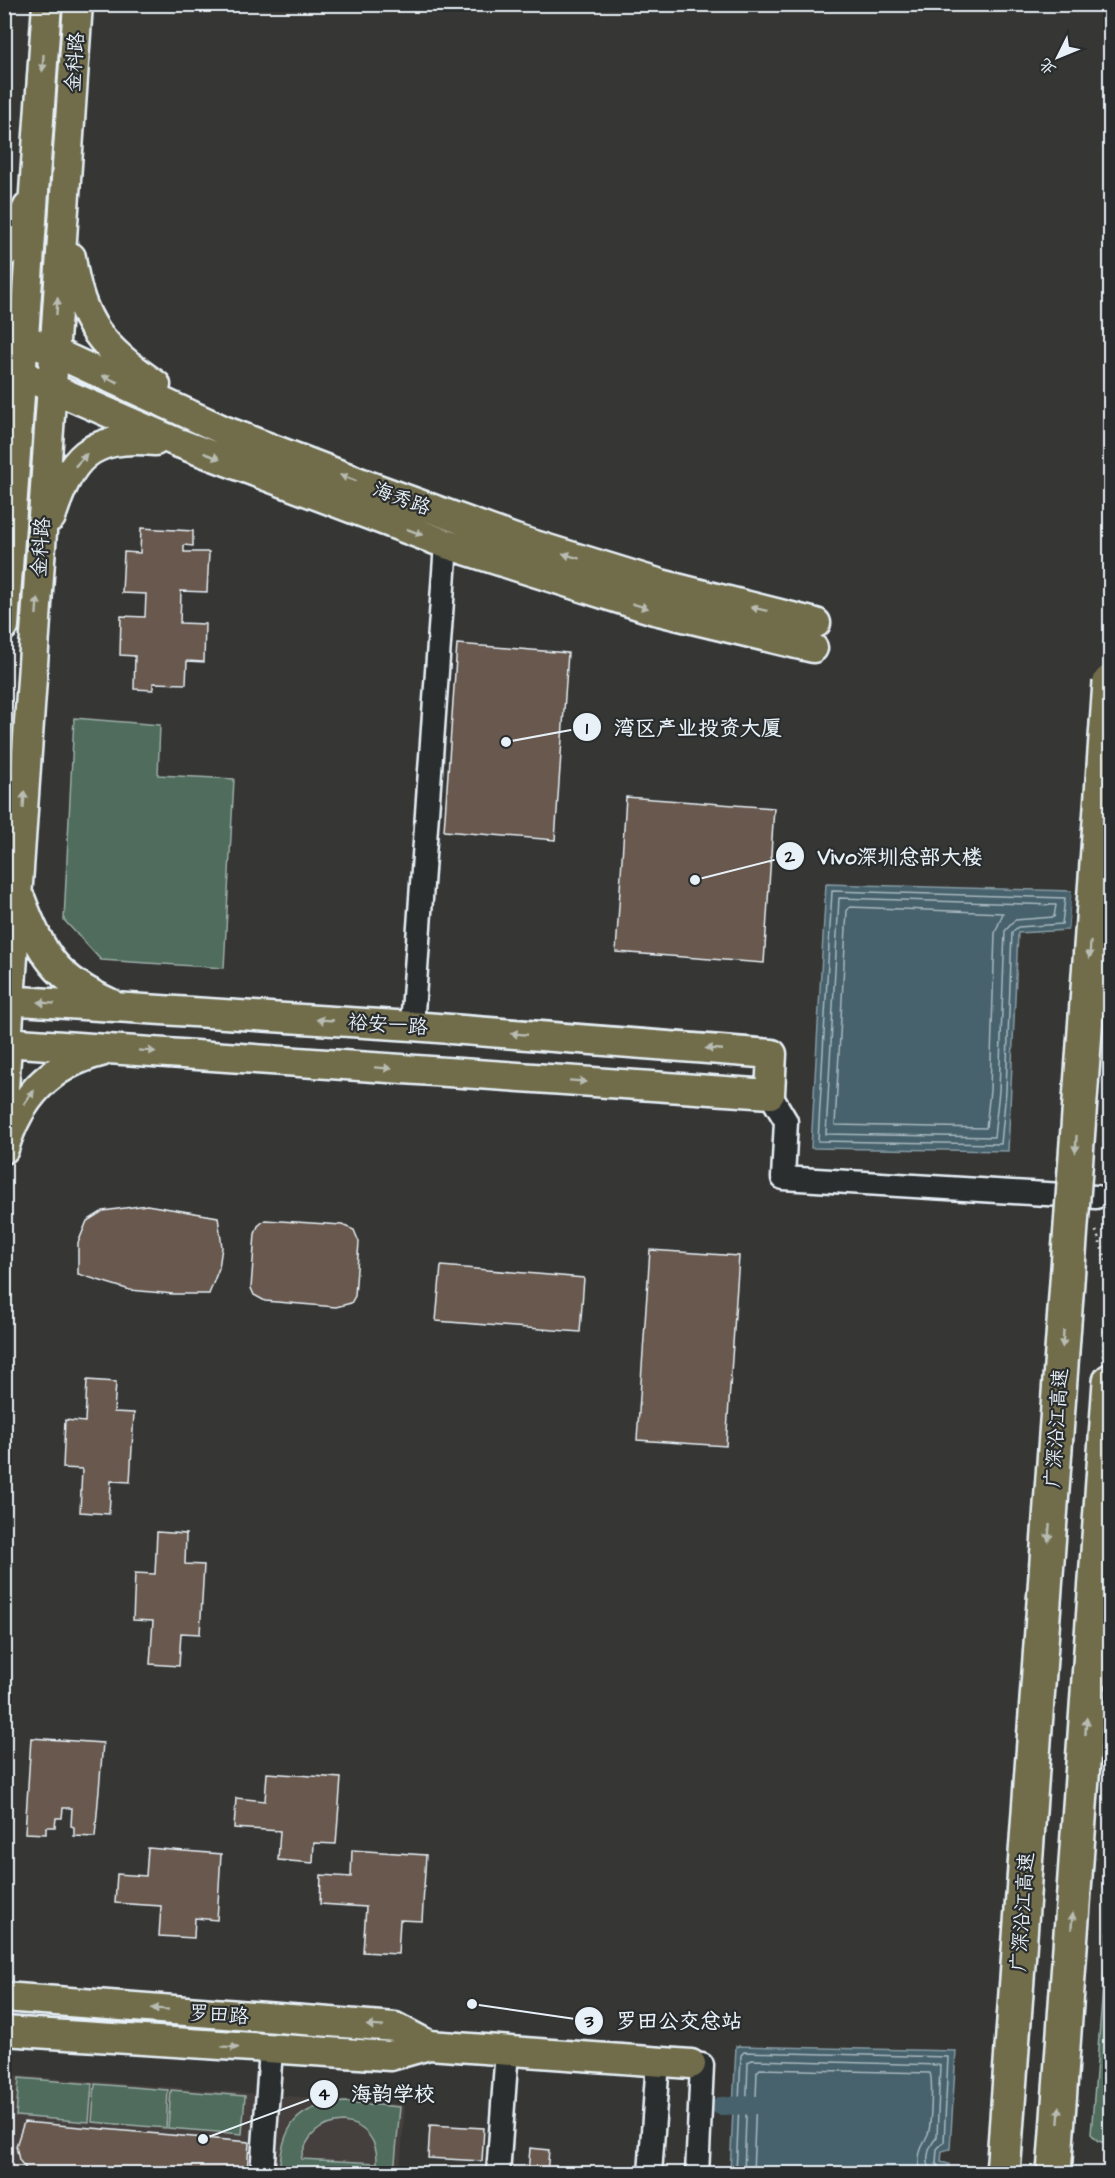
<svg xmlns="http://www.w3.org/2000/svg" width="1115" height="2178" viewBox="0 0 1115 2178" font-family="'Architects Daughter','LXGW WenKai TC',sans-serif">
  <style>
    .built { fill: #45403c }
    .green { fill: #506c5b; stroke: #9caeaa; stroke-width: 1.5; fill-rule: evenodd }
    .water { fill: #47626c; stroke: #879ba4; stroke-width: 1.5 }
    .pier { fill: #363634 }
    .lines { fill: none; stroke-linecap: round; stroke-linejoin: round }
    .shore { stroke: #a8b8c0; stroke-width: 1.5 }
    .canal { stroke: #47626c; stroke-width: 18 }
    .building { fill: #67594e; stroke: #e8f1f8; stroke-width: 1.5 }
    .minor-casing { stroke: #e8f1f8; stroke-width: 27 }
    .major-casing { stroke: #e8f1f8; stroke-width: 33 }
    .highway-casing { stroke: #e8f1f8; stroke-width: 38 }
    .path { stroke: #e8f1f8; stroke-width: 3; stroke-dasharray: 1.5 4.5; stroke-linecap: butt }
    .minor { stroke: #2a2d2e; stroke-width: 22 }
    .major { stroke: #716d4b; stroke-width: 28 }
    .highway { stroke: #716d4b; stroke-width: 33 }
    .highway-bridge-casing { stroke: #e8f1f8; stroke-width: 38; stroke-linecap: butt }
    .highway-bridge { stroke: #716d4b; stroke-width: 33 }
    .oneway { fill: #b8bcb3 }
    .labels { text-anchor: middle; stroke-width: 4.5; stroke-linejoin: round; paint-order: stroke }
    .street-label { font-size: 20px; fill: #e8f1f8; stroke: #2a2d2e }
    .leader { fill: none; stroke: #e8f1f8; stroke-width: 2 }
    .callout-dot { fill: #e8f1f8; stroke: #2a2d2e; stroke-width: 2 }
    .mark-label { font-size: 18px; text-anchor: middle; font-weight: bold; fill: #111 }
    .callout-label { font-size: 21px; text-anchor: middle; font-weight: bold; fill: #e8f1f8; stroke: #2a2d2e; stroke-width: 4.5; stroke-linejoin: round; paint-order: stroke }
  </style>
  <rect width="100%" height="100%" fill="#363634"/>
  <filter id="ink" filterUnits="userSpaceOnUse"><feTurbulence type="fractalNoise" baseFrequency=".0167" numOctaves="2"/><feDisplacementMap in="SourceGraphic" scale="12" xChannelSelector="R" yChannelSelector="G"/><feConvolveMatrix kernelMatrix="1 2 1 2 8 2 1 2 1" color-interpolation-filters="sRGB"/></filter>
  <g filter="url(#ink)">
    <path class="built" d="M12,2075L405,2105L400,2173H5L4,2082Z"/>
    <path class="green" d="M74,718L160,725L158,775L234,779L224,968L101,960L64,920Z
      M1110,1903V2144L1098,2141L1091,2134Z
      M19,2078L92,2084L89,2122L16,2116Z
      M95,2084L168,2090L166,2128L92,2122Z
      M171,2090L245,2096L242,2134L168,2128Z
      M345,2102L400,2107L394,2173H279C282,2127 295,2105 345,2102ZM343,2122C366,2124 378,2142 377,2163L301,2159C306,2136 319,2123 343,2122Z"/>
    <path class="water" d="M826,884L1072,891L1068,930L1018,933L1008,1151L811,1148Z
      M736,2046L956,2051L950,2149L942,2151L941,2162L949,2164V2173H730Z
      M1110,2147V2173H1100Z"/>
    <path class="pier" d="M1072,888L1075,891L1071,931L1068,933Z"/>
    <g class="lines">
      <path class="shore" d="M832,891L1065,898L1062,924L1018,927L1012,932L1006,1091L1001,1144L818,1141Z
        M839,898L1056,905L1054,917L1015,920L1005,931L999,1091L994,1137L826,1134Z
        M850,907L1003,913L995,933L990,1090L986,1128L835,1125L847,910Z
        M736,2174L741,2055L744,2052L948,2057L944,2142L937,2149L936,2163L943,2174
        M744,2174L748,2062L752,2060L940,2065L937,2137C928,2147 923,2163 934,2174
        M753,2174L757,2072L760,2069L930,2073C933,2081 931,2127 928,2134C921,2148 915,2158 922,2174"/>
      <path class="canal" d="M720,2106L757,2105"/>
    </g>
    <path class="building" d="M141,528L193,531V546L184,545V552H209L207,592L181,591L180,623L205,624L204,662L187,661L186,684L153,683V690L134,689L135,656L120,655L121,616L145,617L146,594L122,593L124,552L140,553Z
      M457,644L568,653L555,840L444,831Z
      M626,797L774,808L764,963L616,952Z
      M147,1205L218,1217L222,1247L219,1268L209,1294H173L130,1290L78,1274V1243L87,1221L103,1211Z
      M265,1220L342,1225L354,1230L359,1242L355,1296L351,1303L336,1307L265,1301L254,1295L251,1288L255,1234L258,1226Z
      M650,1250L739,1256L726,1446L637,1440Z
      M441,1266L584,1278L580,1332L436,1321Z
      M87,1380L116,1382L114,1412L134,1413L130,1482L111,1481L109,1514L80,1512L82,1469L63,1468L65,1420L85,1422Z
      M157,1532L186,1534L185,1564L204,1565L200,1634L181,1633L179,1666L150,1664L153,1621L133,1620L135,1573L155,1574Z
      M31,1738L103,1743L95,1837L74,1836V1827L71,1826L72,1808H63L62,1818H56L55,1827H46V1834L25,1833Z
      M267,1773L341,1778L336,1844L314,1843L313,1863L278,1860L280,1831L234,1828L236,1798L265,1801Z
      M148,1848L221,1854L217,1920L195,1918L194,1938L159,1936L161,1906L115,1903L117,1874L146,1876Z
      M352,1850L426,1855L422,1921L400,1920L398,1954L363,1952L366,1907L320,1904L321,1875L351,1877Z
      M24,2122L249,2142L247,2174H30L19,2160L16,2146Z
      M430,2125L484,2128L482,2161L428,2158Z
      M530,2148L549,2150L547,2174H528Z"/>
    <g class="lines">
      <defs>
        <path id="minor" d="M412,1026L446,544
          M770,1094L786,1121L783,1178L1096,1197
          M691,2064L702,2065L697,2174
          M262,2174L271,2050
          M498,2174L507,2050
          M650,2174L658,2061"/>
        <path id="major" d="M4,253L28,207
          M71,257C80,324 103,348 156,385
          M4,329L223,430L367,485L515,539L661,584L816,623
          M4,367L176,442L446,544L654,610L813,648
          M51,517C71,457 89,435 155,441
          M4,626L47,4
          M21,900C41,954 56,979 110,1003
          M4,1000L412,1026L772,1054L770,1094L4,1042
          M4,1089L78,4
          M4,1149C19,1099 49,1065 101,1052
          M4,1997L395,2027L429,2045
          M4,2031L390,2056L429,2045L691,2064"/>
        <path id="highway" d="M1054,2174L1110,1381"/>
      </defs>
      <use href="#minor" class="minor-casing"/>
      <use href="#major" class="major-casing"/>
      <use href="#highway" class="highway-casing"/>
      <path class="path" d="M1096,1231L1109,1269L1103,1357"/>
      <use href="#minor" class="minor"/>
      <use href="#major" class="major"/>
      <use href="#highway" class="highway"/>
      <defs>
        <path id="highway-bridge" d="M1003,2174L1110,682"/>
      </defs>
      <use href="#highway-bridge" class="highway-bridge-casing"/>
      <use href="#highway-bridge" class="highway-bridge"/>
    </g>
    <defs><path id="oneway-solid" d="M-6-.8H1V-3.2L6.5 0L1 3.2V.8H-6Z" transform="scale(1.5)"/></defs>
    <g class="oneway">
      <use href="#oneway-solid" transform="translate(43 63) rotate(94)"/>
      <use href="#oneway-solid" transform="translate(57 306) rotate(-86)"/>
      <use href="#oneway-solid" transform="translate(110 379) rotate(-156)"/>
      <use href="#oneway-solid" transform="translate(212 456) rotate(21)"/>
      <use href="#oneway-solid" transform="translate(81 460) rotate(-47)"/>
      <use href="#oneway-solid" transform="translate(348 478) rotate(-159)"/>
      <use href="#oneway-solid" transform="translate(415 532) rotate(20)"/>
      <use href="#oneway-solid" transform="translate(571 556) rotate(-163)"/>
      <use href="#oneway-solid" transform="translate(37 606) rotate(-86)"/>
      <use href="#oneway-solid" transform="translate(640 606) rotate(17)"/>
      <use href="#oneway-solid" transform="translate(759 609) rotate(-166)"/>
      <use href="#oneway-solid" transform="translate(24 800) rotate(-86)"/>
      <use href="#oneway-solid" transform="translate(1090 950) rotate(94)"/>
      <use href="#oneway-solid" transform="translate(46 1003) rotate(-176)"/>
      <use href="#oneway-solid" transform="translate(325 1020) rotate(-177)"/>
      <use href="#oneway-solid" transform="translate(519 1034) rotate(-175)"/>
      <use href="#oneway-solid" transform="translate(714 1049) rotate(-175)"/>
      <use href="#oneway-solid" transform="translate(147 1051) rotate(4)"/>
      <use href="#oneway-solid" transform="translate(383 1068) rotate(4)"/>
      <use href="#oneway-solid" transform="translate(578 1081) rotate(4)"/>
      <use href="#oneway-solid" transform="translate(29 1097) rotate(-53)"/>
      <use href="#oneway-solid" transform="translate(1076 1144) rotate(94)"/>
      <use href="#oneway-solid" transform="translate(1063 1339) rotate(94)"/>
      <use href="#oneway-solid" transform="translate(1049 1533) rotate(94)"/>
      <use href="#oneway-solid" transform="translate(1086 1726) rotate(-86)"/>
      <use href="#oneway-solid" transform="translate(1072 1921) rotate(-86)"/>
      <use href="#oneway-solid" transform="translate(160 2009) rotate(-176)"/>
      <use href="#oneway-solid" transform="translate(375 2026) rotate(-176)"/>
      <use href="#oneway-solid" transform="translate(230 2047) rotate(4)"/>
      <use href="#oneway-solid" transform="translate(1059 2115) rotate(-86)"/>
    </g>
  </g>
  <g class="labels">
    <g class="street-label">
      <text transform="translate(74 62) rotate(-86)" y="7">金科路</text>
      <text transform="translate(402 498) rotate(20)" y="7">海秀路</text>
      <text transform="translate(40 547) rotate(-86)" y="7">金科路</text>
      <text transform="translate(388 1024) rotate(4)" y="7">裕安一路</text>
      <text transform="translate(1056 1428) rotate(-86)" y="7">广深沿江高速</text>
      <text transform="translate(1022 1912) rotate(-86)" y="7">广深沿江高速</text>
      <text transform="translate(219 2014) rotate(4)" y="7">罗田路</text>
    </g>
  </g>
  <path class="leader" d="M506 742L587 727M695 880L790 856M472 2004L589 2021M203 2139L324 2094"/>
  <g class="callout-dot">
    <circle cx="506" cy="742" r="6"/>
    <circle cx="695" cy="880" r="6"/>
    <circle cx="472" cy="2004" r="6"/>
    <circle cx="203" cy="2139" r="6"/>
    <circle cx="587" cy="727" r="15"/>
    <circle cx="790" cy="856" r="15"/>
    <circle cx="589" cy="2021" r="15"/>
    <circle cx="324" cy="2094" r="15"/>
  </g>
  <g class="mark-label">
    <text x="587" y="734">1</text>
    <text x="790" y="862">2</text>
    <text x="589" y="2027">3</text>
    <text x="324" y="2100">4</text>
  </g>
  <g class="callout-label">
    <text x="698" y="735">湾区产业投资大厦</text>
    <text x="900" y="864">Vivo深圳总部大楼</text>
    <text x="679" y="2028">罗田公交总站</text>
    <text x="393" y="2101">海韵学校</text>
  </g>
  <rect width="1115" height="2178" fill="none" stroke="#2a2d2e" stroke-width="24"/>
  <rect x="12" y="12" width="1091" height="2154" fill="none" stroke="#e8f1f8" stroke-width="2" filter="url(#ink)"/>
  <g transform="translate(1058 57) rotate(227)" stroke="#2a2d2e" stroke-width="4.5" paint-order="stroke">
  <path d="M0-4.5L10 22L0 15L-10 22Z" fill="#e8f1f8"/>
  <text y="-9" font-size="16" font-weight="bold" text-anchor="middle" fill="#e8f1f8">北</text>
  </g>
</svg>
